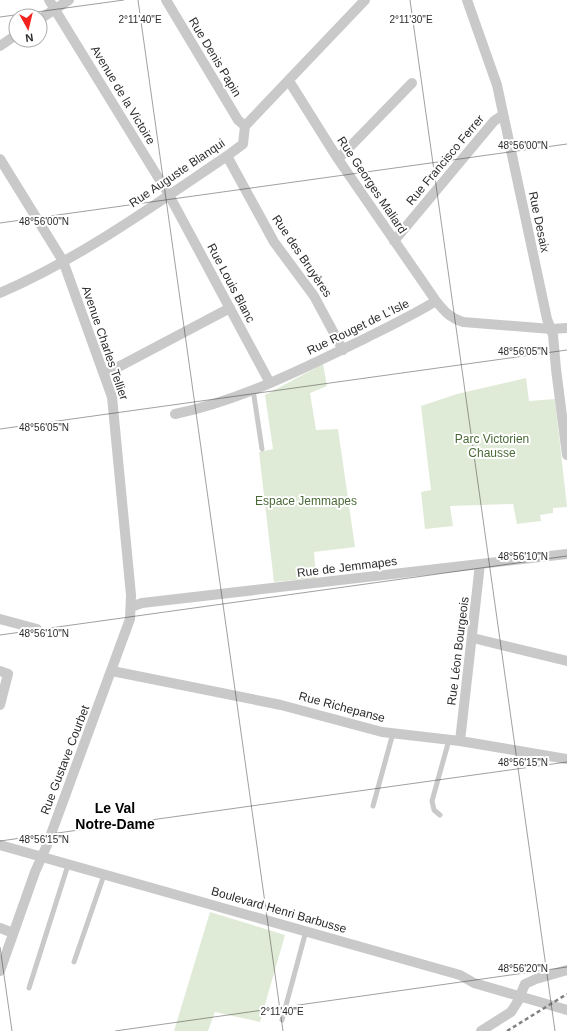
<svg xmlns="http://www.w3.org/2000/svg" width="567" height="1031" viewBox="0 0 567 1031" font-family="Arial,sans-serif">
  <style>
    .green { fill: #e0ebd7 }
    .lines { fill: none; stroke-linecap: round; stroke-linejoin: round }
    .service { stroke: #c9c9c9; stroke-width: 5 }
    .minor { stroke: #c9c9c9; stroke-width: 10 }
    .rail { stroke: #818181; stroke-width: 2.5; stroke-dasharray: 4 3; stroke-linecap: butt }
    .ticks { fill: none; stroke: #2c2c2c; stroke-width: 1; stroke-opacity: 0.45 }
    .labels { text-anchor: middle; stroke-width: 4; stroke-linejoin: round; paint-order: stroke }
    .street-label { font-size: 12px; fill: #2c2c2c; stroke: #fff }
    .park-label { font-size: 12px; fill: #496a36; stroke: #fff }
    .quarter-label { font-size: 14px; font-weight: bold; fill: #000; stroke: #fff }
    .ticks-label { font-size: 10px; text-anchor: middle; fill: #2c2c2c; stroke: #fff; stroke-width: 4; stroke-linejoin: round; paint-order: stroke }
  </style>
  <rect width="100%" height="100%" fill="#fff"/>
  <path class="green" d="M323,364L327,386L310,393L316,430L338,429L355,547L314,552L316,578L274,582L259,452L273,449L265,395Z
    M526,378L529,401L555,399L567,507L553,508V513L540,515L541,521L517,524L513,504L450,506L453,526L425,529L421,492L431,490L421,406L457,394Z
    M210,912L285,935L260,1022L215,1012L208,1031H174Z"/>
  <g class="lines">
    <path class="service" d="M252,390L254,396L262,449
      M373,806L393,733
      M440,815L434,810L432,801L449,740
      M74,962L104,875
      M29,988L68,865
      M282,1020L306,931"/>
    <path class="minor" d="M49,0L169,195L270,383
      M166,0L238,120L245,126
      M467,0L497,85L547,319L553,335L556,369L567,455
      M40,19L69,0
      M0,46L16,35
      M289,81L338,159L436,301
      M227,156L274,242L314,296L343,350
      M0,159L63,261L112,397L131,595L130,619L47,845L35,872L0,971
      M338,159L412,83
      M394,241L494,121L503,115
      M0,293C81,258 154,205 227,156L243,144L245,126L365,0
      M105,374L230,308
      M175,414C241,400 303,369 364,339C388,327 413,315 436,301C444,311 450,318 463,322L551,329L567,328
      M131,607L142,603L567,554
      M0,619L37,629
      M473,638L567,661
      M0,671L8,674L0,705
      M112,671L281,705L382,732L460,741L567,759
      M460,741L480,564
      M0,845L460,975L474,983L567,1010
      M0,928L13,933
      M481,1031L511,1012L518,1001L525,984L536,979L567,970"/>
    <path class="rail" d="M507,1031L567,994"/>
  </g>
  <path class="ticks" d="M138,0L283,1031M410,0L555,1031M0,17L124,0M0,223L567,144M0,429L567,350M0,635L567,556M0,841L567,762M0,947L12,1031M115,1031L567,967"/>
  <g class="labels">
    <g class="street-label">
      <text transform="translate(215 57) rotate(59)" y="4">Rue Denis Papin</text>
      <text transform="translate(123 95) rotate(59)" y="4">Avenue de la Victoire</text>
      <text transform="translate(445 160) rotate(-50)" y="4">Rue Francisco Ferrer</text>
      <text transform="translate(177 173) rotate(-34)" y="4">Rue Auguste Blanqui</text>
      <text transform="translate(372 185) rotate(56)" y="4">Rue Georges Maliard</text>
      <text transform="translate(539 222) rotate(78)" y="4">Rue Desaix</text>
      <text transform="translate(302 256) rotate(56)" y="4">Rue des Bruyères</text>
      <text transform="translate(231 283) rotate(62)" y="4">Rue Louis Blanc</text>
      <text transform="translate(358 327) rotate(-26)" y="4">Rue Rouget de L'Isle</text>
      <text transform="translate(105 343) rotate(71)" y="4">Avenue Charles Tellier</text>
      <text transform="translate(347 567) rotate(-7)" y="4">Rue de Jemmapes</text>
      <text transform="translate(458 651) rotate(-83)" y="4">Rue Léon Bourgeois</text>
      <text transform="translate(342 707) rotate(15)" y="4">Rue Richepanse</text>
      <text transform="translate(65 760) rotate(-69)" y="4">Rue Gustave Courbet</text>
      <text transform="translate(279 910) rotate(16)" y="4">Boulevard Henri Barbusse</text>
    </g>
    <g class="park-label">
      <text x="492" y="443">Parc Victorien<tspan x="492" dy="14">Chausse</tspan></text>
      <text x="306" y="505">Espace Jemmapes</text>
    </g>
    <g class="quarter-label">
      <text x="115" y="813">Le Val<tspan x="115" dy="16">Notre-Dame</tspan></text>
    </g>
  </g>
  <g class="ticks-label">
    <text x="140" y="23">2°11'40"E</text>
    <text x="411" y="23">2°11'30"E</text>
    <text x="523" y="149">48°56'00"N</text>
    <text x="44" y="225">48°56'00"N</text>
    <text x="523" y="355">48°56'05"N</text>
    <text x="44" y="431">48°56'05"N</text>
    <text x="523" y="560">48°56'10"N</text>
    <text x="44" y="637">48°56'10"N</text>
    <text x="523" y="766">48°56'15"N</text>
    <text x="44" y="843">48°56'15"N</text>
    <text x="523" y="972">48°56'20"N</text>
    <text x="282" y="1015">2°11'40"E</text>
  </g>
  <g transform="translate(28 28) rotate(172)"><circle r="19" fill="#ffffff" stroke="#ababab"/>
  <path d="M0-3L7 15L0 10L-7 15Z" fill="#f3221d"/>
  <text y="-6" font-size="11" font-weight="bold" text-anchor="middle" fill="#2c2c2c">N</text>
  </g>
</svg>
